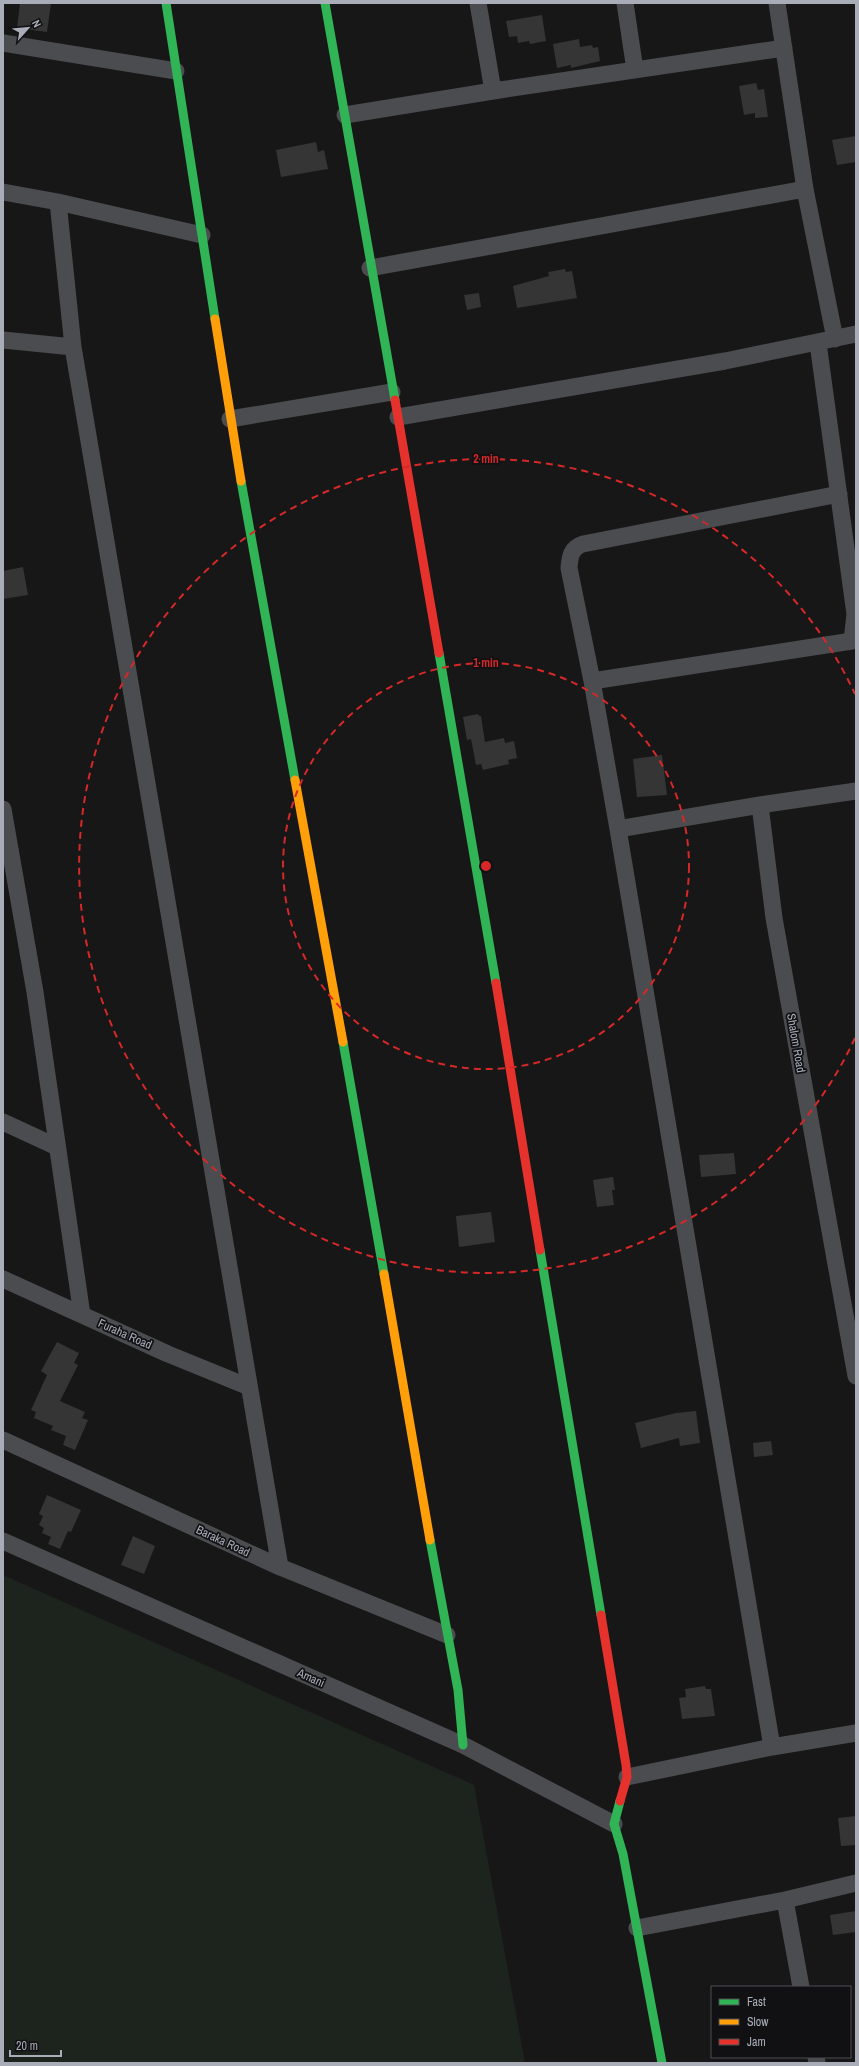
<svg xmlns="http://www.w3.org/2000/svg" width="859" height="2066" viewBox="0 0 859 2066" font-family="'Archivo Narrow',sans-serif">
  <style>
    .green { fill: #1d241e }
    .building { fill: #353536 }
    .lines { fill: none; stroke-linecap: round; stroke-linejoin: round }
    .street { stroke: #4b4c50; stroke-width: 17 }
    .fast { stroke: #30b455; stroke-width: 9 }
    .slow { stroke: #ff9f0a; stroke-width: 9 }
    .jam { stroke: #e5322d; stroke-width: 9 }
    .ring { fill: none; stroke: #d62828; stroke-width: 2; stroke-dasharray: 7 5 }
    .labels { text-anchor: middle; stroke-width: 3.5; stroke-linejoin: round; paint-order: stroke }
    .street-label { font-size: 12px; fill: #a8adb8; stroke: #111113 }
    .centre { fill: #d62828; stroke: #111113; stroke-width: 2 }
    .ring-label { font-size: 12px; text-anchor: middle; font-weight: bold; fill: #d62828; stroke: #111113; stroke-width: 3.5; stroke-linejoin: round; paint-order: stroke }
  </style>
  <rect width="100%" height="100%" fill="#171717"/>
  <path class="green" d="M3,1575L474,1785L525,2063H3Z"/>
  <path class="building" d="M20,3H51L47,32L17,28Z
    M542,15L546,41L530,44L529,41L518,43L517,36L509,37L506,21Z
    M579,39L580,47L592,45L593,48L598,47L600,61L571,68V65L557,68L553,44Z
    M756,83L758,90L764,89L768,117L755,118V113L744,115L739,86Z
    M856,136V162L837,165L832,140Z
    M316,142L318,152L324,150L328,169L281,177L276,150Z
    M565,269L566,272L572,271L577,298L517,308L513,286L549,276L548,272Z
    M479,293L481,307L467,310L464,295Z
    M23,567L28,595L3,599V571Z
    M478,714L479,716H481L485,742L504,738L505,743L514,741L517,758L508,760L509,764L483,770L481,764L476,765L471,739L467,740L463,717Z
    M662,755L667,795L637,797L633,759Z
    M734,1153L736,1174L701,1177L699,1155Z
    M613,1177L615,1190H612L614,1205L597,1207L593,1180Z
    M491,1212L495,1242L459,1247L456,1216Z
    M57,1342L79,1353L74,1363L78,1365L60,1401L85,1412L82,1418L88,1420L75,1450L63,1445L66,1436L51,1430L53,1426L34,1418L36,1412L31,1410L47,1375L41,1371Z
    M696,1411L700,1443L680,1446L679,1438L641,1448L635,1423L676,1413Z
    M771,1441L773,1455L754,1457L753,1443Z
    M47,1495L81,1510L71,1532L68,1531L60,1549L48,1544L51,1537L42,1533L44,1528L39,1525L43,1516L39,1514Z
    M133,1536L155,1546L144,1574L121,1565Z
    M705,1686L706,1689H711L715,1716L682,1719L679,1698L686,1697L685,1689Z
    M856,1816V1845L841,1846L838,1818Z
    M856,1911V1932L833,1935L830,1915Z"/>
  <g class="lines">
    <path class="street" d="M478,3L493,91
      M625,3L635,70
      M777,3L805,189L835,339
      M3,43L176,71
      M345,115L493,91L784,48
      M3,192L58,202L202,235
      M58,202L73,347L280,1567
      M370,268L805,189
      M3,340L73,347
      M398,417L725,361L856,334
      M230,419L392,392
      M592,681L852,641L855,614L818,343
      M856,791L760,805L774,918L856,1376
      M3,809L35,992L82,1315
      M618,829L760,805
      M3,1122L57,1147
      M3,1279L168,1354L249,1387
      M3,1440L280,1567L447,1635
      M3,1541L463,1745L614,1824
      M772,1747L618,829L592,681L569,568C570,556 571,548 583,544L839,494
      M627,1777L772,1747L856,1733
      M637,1928L785,1900
      M801,1987L785,1900L856,1883
      M816,2057L817,2063"/>
    <path class="fast" d="M166,3L215,319
      M325,3L395,400
      M241,481L295,780
      M439,653L496,983
      M343,1042L384,1274
      M540,1250L601,1615
      M430,1540L458,1690L463,1745
      M620,1801L614,1824L623,1854L662,2063"/>
    <path class="slow" d="M215,319L241,481
      M295,780L343,1042
      M384,1274L430,1540"/>
    <path class="jam" d="M395,400L439,653
      M496,983L540,1250
      M601,1615L626,1765L627,1777L620,1801"/>
  </g>
  <g class="ring">
    <circle cx="486" cy="866" r="203"/>
    <path d="M855 1038A407 407 0 1 1 855 694"/>
  </g>
  <g class="labels">
    <g class="street-label">
      <text transform="translate(796 1043) rotate(80)" y="4">Shalom Road</text>
      <text transform="translate(125 1334) rotate(24)" y="4">Furaha Road</text>
      <text transform="translate(223 1541) rotate(25)" y="4">Baraka Road</text>
      <text transform="translate(311 1678) rotate(24)" y="4">Amani</text>
    </g>
  </g>
  <circle cx="486" cy="866" r="6" class="centre"/>
  <g class="ring-label">
    <text x="486" y="463">2 min</text>
    <text x="486" y="667">1 min</text>
  </g>
  <rect width="859" height="2066" fill="none" stroke="#a8adb8" stroke-width="8"/>
  <rect x="711" y="1986" width="140" height="72" fill="#111113" stroke="#4d4f55"/>
  <rect x="719" y="1999" width="20" height="6" fill="#30b455" stroke="#4d4f55"/>
  <text x="747" y="2006" font-size="12" fill="#a8adb8">Fast</text>
  <rect x="719" y="2019" width="20" height="6" fill="#ff9f0a" stroke="#4d4f55"/>
  <text x="747" y="2026" font-size="12" fill="#a8adb8">Slow</text>
  <rect x="719" y="2039" width="20" height="6" fill="#e5322d" stroke="#4d4f55"/>
  <text x="747" y="2046" font-size="12" fill="#a8adb8">Jam</text>
  <g transform="translate(28 28) rotate(63)" stroke="#111113" stroke-width="3" paint-order="stroke">
  <path d="M0-3L7 15L0 10L-7 15Z" fill="#a8adb8"/>
  <text y="-6" font-size="11" font-weight="bold" text-anchor="middle" fill="#a8adb8">N</text>
  </g>
  <path d="M10 2050v6h51v-6" fill="none" stroke="#a8adb8" stroke-width="2"/>
  <text x="16" y="2050" font-size="12" fill="#a8adb8" stroke="#111113" stroke-width="3" paint-order="stroke">20 m</text>
</svg>
